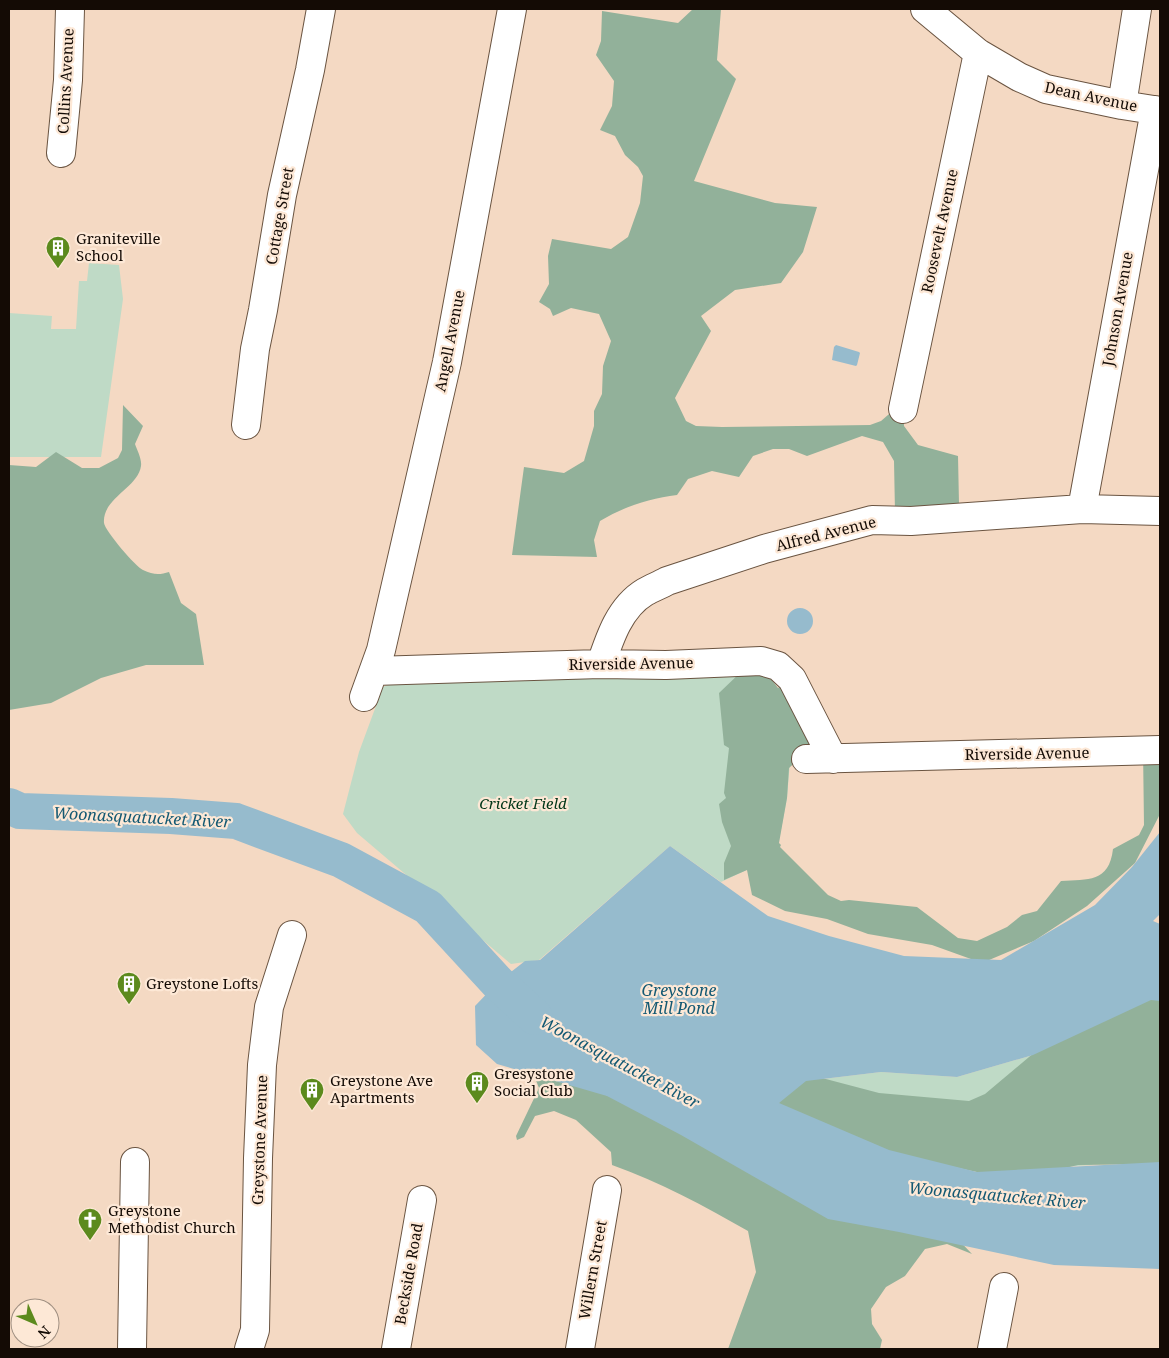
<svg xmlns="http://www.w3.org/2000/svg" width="1169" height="1358" viewBox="0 0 1169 1358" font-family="'Noto Serif',serif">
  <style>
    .green { fill: #bfdac6 }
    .forest { fill: #92b19a }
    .water { fill: #96bbcd }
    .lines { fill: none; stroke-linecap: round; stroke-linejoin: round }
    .river { stroke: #96bbcd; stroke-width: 36 }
    .minor-casing { stroke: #6a5441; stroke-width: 30 }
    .minor { stroke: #fff; stroke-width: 28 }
    .labels { text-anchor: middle; stroke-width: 4.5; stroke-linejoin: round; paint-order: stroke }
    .street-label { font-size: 15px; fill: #140b05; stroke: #fde8d6 }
    .poi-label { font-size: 15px; fill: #140b05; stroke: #fde8d6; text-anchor: start }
    .park-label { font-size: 15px; font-style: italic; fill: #003618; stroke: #fde8d6 }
    .water-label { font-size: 16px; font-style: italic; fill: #145973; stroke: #fde8d6 }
  </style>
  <rect width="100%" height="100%" fill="#f4d9c3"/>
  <path class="green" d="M89,263L119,265L123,299L101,457H9V313L52,316L51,329H76L79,281H87Z
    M761,670L772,680L791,749L787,798L776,856L721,882L670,846L539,960L511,964L357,833L343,814L359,752L383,687L398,680Z
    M1033,1055L1063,1145L1093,1165L977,1172L806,1081L881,1072L957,1077Z"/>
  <path class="forest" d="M693,9H721L717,60L736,79L694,181L775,203L817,207L803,252L781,283L735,290L701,316L711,331L675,398L686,421L696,426L722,427L870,425L881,421L903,402L904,426L918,445L958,456L959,504L895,512L894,461L883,442L862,436L807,456L789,449H773L753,456L739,477L712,471L688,479L677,495C650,498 623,507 600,521L594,540L597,557L512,555L524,467L564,473L584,461L594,426V411L602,394L603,366L611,341L599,314L571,308L553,316L550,309L539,302L549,284L548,256L552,239L611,249L628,237L640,203L643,176L638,167L625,155L615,136L600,130L612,106L614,81L596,55L601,41L602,11L678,23Z
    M123,405L143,426L135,444C137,450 142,459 141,466C138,488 102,498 104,523C105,531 136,567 143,570C153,575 160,575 169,572L181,603L196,614L204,665H146L101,678L51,703L9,710V465L36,467L56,452L82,468H99L118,458L122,450Z
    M761,670L772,680L778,688L794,678L817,746L802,756L789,768L787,798L779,843L781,845L780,847L828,895L841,901L849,900L917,907L958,938L977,941L1007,927L1022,915L1037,911L1061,881C1088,879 1109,883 1113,849L1139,835L1144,825L1143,748L1160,745V814L1135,863L1087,906L1034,941L982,963L932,945L868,934L827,919L785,911L752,895L747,870L724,880V863L731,846L722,822L719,804L726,798L724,793L729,748L724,745L719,693L742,671Z
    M1160,977V1164L1078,1165L1036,1175L986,1174L875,1150L776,1114L782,1091L799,1080L822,1078L879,1093L969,1101L985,1094L1099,998Z
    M530,1065L950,1231L972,1254L947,1244L925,1249L905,1276L886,1287L871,1309L872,1324L882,1340L880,1349H728L756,1272L748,1231C704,1206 660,1182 612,1165L611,1152L576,1120L554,1111L535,1116L524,1137L517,1140L516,1136L539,1088Z"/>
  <path class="water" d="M836,345L859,352L860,353L857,365L856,366L832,360L834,347Z
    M787 621a13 13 0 1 1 26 0a13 13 0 1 1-26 0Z
    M1160,832V914L1153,921L1160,924V1001L1151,1000L1033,1055L957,1077L881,1072L806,1081L779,1103L889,1150L977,1172L1160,1162V1269L1054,1265L899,1232L828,1219L681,1135L607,1096L497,1064L476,1045L475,1006L498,982L525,961L540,960L670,846L768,916L829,936L904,956L1001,960L1095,905L1132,867Z"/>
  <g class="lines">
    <path class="river" d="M9,806L20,811L171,816L236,821L341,860L428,907L498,983L535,1017"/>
    <defs>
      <path id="minor" d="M925,9L978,53L1019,77L1046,89L1122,105L1160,111
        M1122,105L1137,9
        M61,153L68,80L70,9
        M903,409L978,53
        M246,425L255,349L263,310L282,195L310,70L321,9
        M1082,509L1155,110
        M601,664C610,637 620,607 645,592C652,588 660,585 667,581L764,549L872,520L911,521L1082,509L1160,511
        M374,671L601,664L666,665L761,661L778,666L792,679L833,759
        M364,697L381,650L447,362L512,9
        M806,759L1160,750
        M132,1349L135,1162
        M249,1349L255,1330L258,1158L262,1065L269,1007L292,935
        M396,1349L422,1200
        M580,1349L607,1190
        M992,1349L1004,1287"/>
    </defs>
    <use href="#minor" class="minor-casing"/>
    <use href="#minor" class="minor"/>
  </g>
  <defs>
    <symbol id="building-pin" viewBox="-11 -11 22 30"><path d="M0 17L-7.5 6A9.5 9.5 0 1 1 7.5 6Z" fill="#5c8a1d" stroke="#fde8d6"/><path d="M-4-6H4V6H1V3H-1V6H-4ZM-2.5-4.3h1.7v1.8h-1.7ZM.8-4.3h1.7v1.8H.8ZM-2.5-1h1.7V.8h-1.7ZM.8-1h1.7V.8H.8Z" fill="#fff"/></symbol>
    <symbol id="church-pin" viewBox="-11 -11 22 30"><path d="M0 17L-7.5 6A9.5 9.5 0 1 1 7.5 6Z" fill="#5c8a1d" stroke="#fde8d6"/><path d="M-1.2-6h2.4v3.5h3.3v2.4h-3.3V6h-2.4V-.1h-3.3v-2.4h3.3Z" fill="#fff"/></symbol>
  </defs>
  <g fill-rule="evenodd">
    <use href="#building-pin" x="44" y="234" width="28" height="38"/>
    <use href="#building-pin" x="115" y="970" width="28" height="38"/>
    <use href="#building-pin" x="463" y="1069" width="28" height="38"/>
    <use href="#building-pin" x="298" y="1076" width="28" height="38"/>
    <use href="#church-pin" x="76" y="1206" width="28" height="38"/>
  </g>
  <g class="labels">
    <g class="street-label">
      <text transform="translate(66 81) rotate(-87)" y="5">Collins Avenue</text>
      <text transform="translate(1091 97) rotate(12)" y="5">Dean Avenue</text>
      <text transform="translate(280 216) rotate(-80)" y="5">Cottage Street</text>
      <text transform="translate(940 231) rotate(-78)" y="5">Roosevelt Avenue</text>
      <text transform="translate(1118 309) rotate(-80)" y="5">Johnson Avenue</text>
      <text transform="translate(450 341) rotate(-79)" y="5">Angell Avenue</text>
      <text transform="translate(826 534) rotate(-14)" y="5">Alfred Avenue</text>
      <text transform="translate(631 664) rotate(-1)" y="5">Riverside Avenue</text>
      <text transform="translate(1027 754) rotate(-1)" y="5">Riverside Avenue</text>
      <text transform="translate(260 1140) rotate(-88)" y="5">Greystone Avenue</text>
      <text transform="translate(593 1270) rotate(-80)" y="5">Willern Street</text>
      <text transform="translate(409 1274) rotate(-80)" y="5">Beckside Road</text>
    </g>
    <g class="poi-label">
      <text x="76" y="244">Graniteville<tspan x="76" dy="17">School</tspan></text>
      <text x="146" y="989">Greystone Lofts</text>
      <text x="494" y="1079">Gresystone<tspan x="494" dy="17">Social Club</tspan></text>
      <text x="330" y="1086">Greystone Ave<tspan x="330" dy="17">Apartments</tspan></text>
      <text x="108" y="1216">Greystone<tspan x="108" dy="17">Methodist Church</tspan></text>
    </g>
    <g class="park-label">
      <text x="523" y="809">Cricket Field</text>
    </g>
    <g class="water-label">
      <text transform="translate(142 817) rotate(3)" y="6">Woonasquatucket River</text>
      <text x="679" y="996">Greystone<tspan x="679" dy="18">Mill Pond</tspan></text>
      <text transform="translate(620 1062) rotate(28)" y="6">Woonasquatucket River</text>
      <text transform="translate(997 1195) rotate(5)" y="6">Woonasquatucket River</text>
    </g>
  </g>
  <rect width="1169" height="1358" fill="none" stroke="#140b05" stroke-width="20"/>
  <g transform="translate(35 1323) rotate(135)"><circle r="24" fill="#fde8d6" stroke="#a09082"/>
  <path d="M0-4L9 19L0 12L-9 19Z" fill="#5c8a1d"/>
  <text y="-8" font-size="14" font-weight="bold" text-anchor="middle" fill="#140b05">N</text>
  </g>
</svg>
